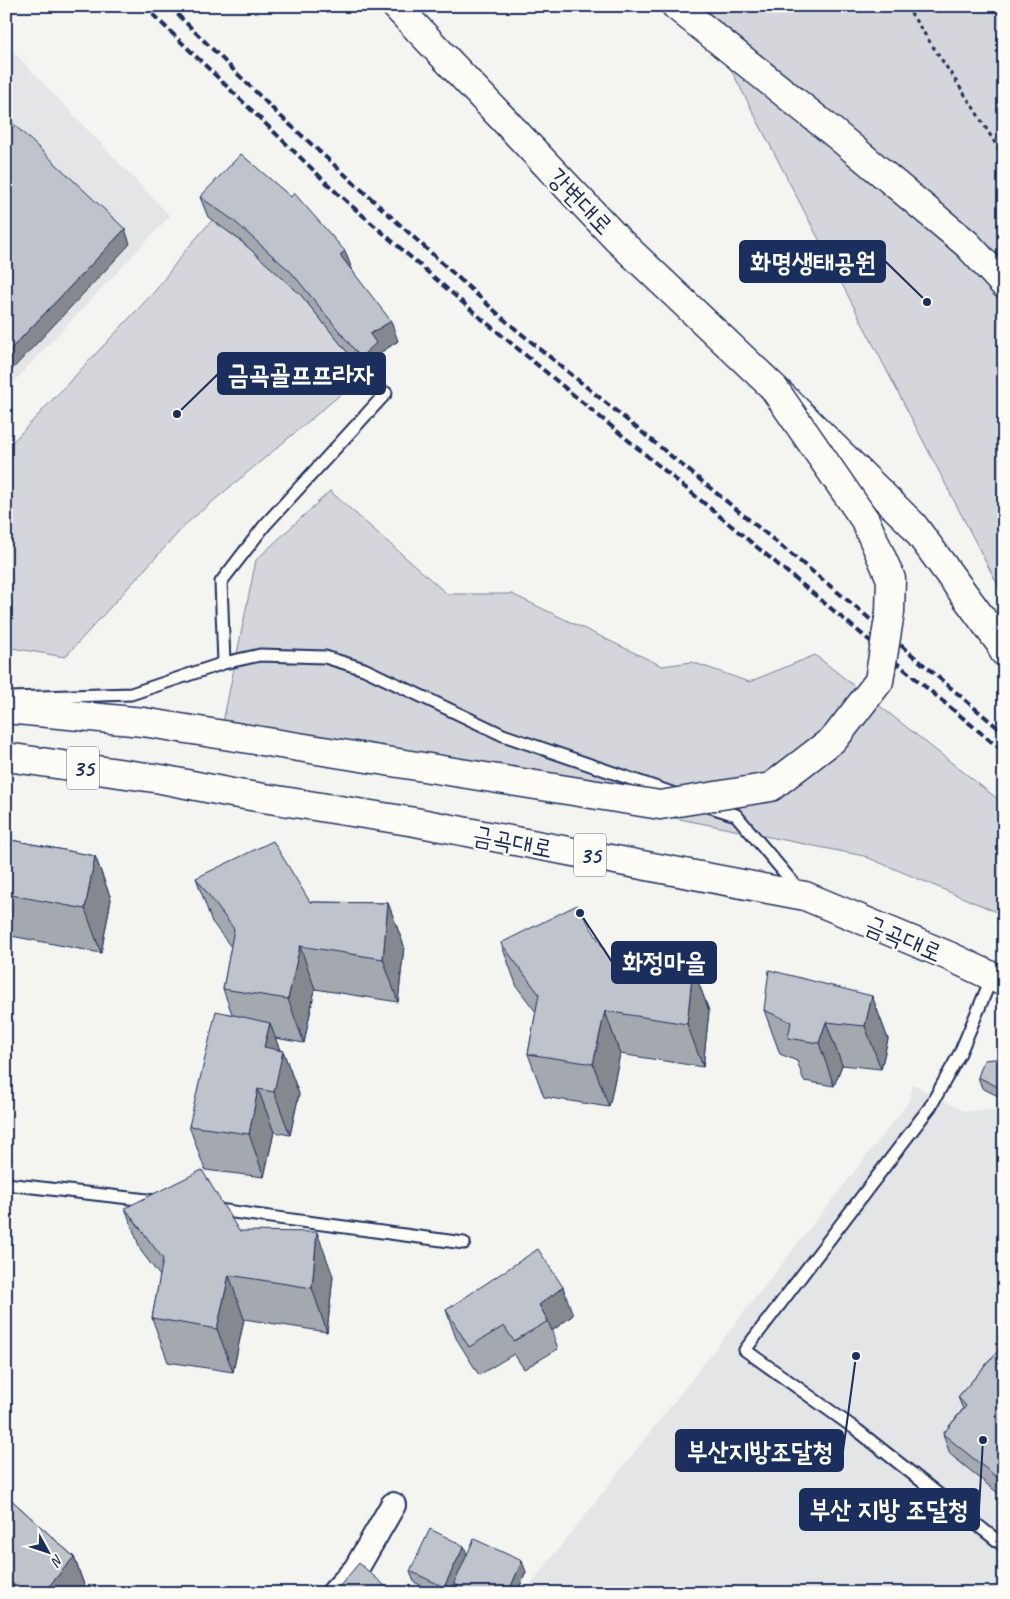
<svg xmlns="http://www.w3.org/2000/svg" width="1010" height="1599" viewBox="0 0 1010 1599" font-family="Caveat,'Poor Story',sans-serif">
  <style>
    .built { fill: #e4e5e6 }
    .green { fill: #d4d6db; stroke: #78829c }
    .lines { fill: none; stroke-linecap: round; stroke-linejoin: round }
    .lane-casing { stroke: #1b2f5e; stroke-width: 15 }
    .street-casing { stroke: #1b2f5e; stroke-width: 28 }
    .primary-casing { stroke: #1b2f5e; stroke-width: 31 }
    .highway-casing { stroke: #1b2f5e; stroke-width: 31 }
    .path { stroke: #1b2f5e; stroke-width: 3; stroke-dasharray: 4 4; stroke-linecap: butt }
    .lane { stroke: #fdfcf7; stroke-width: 11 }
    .street { stroke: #fdfcf7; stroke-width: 24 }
    .primary { stroke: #fdfcf7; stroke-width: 28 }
    .highway { stroke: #fdfcf7; stroke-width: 28 }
    .rail { stroke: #1b2f5e; stroke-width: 4; stroke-dasharray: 8 4; stroke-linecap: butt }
    .highway-bridge-casing { stroke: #1b2f5e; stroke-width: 31; stroke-linecap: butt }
    .highway-bridge { stroke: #fdfcf7; stroke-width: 28 }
    .wall { fill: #a4a8af; stroke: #1b2f5e }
    .shaded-wall { fill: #86888f; stroke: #1b2f5e }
    .building { fill: #bfc3cc; stroke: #1b2f5e }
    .labels { text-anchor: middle; stroke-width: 5; stroke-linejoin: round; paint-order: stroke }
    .shield { fill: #fdfcf7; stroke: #5f6c8c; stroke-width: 1 }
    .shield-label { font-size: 24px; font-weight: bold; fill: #1b2f5e }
    .street-label { font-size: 25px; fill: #1b2f5e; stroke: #fdfcf7 }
    .leader { fill: none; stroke: #1b2f5e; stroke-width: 2 }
    .callout-dot { fill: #1b2f5e; stroke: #fdfcf7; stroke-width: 2 }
    .callout { fill: #1b2f5e; stroke: #1b2f5e; stroke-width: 2 }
    .callout-label { font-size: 26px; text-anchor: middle; font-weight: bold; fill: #fff }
  </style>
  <rect width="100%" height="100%" fill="#f4f4f1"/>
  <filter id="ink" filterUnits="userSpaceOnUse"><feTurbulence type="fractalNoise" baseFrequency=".02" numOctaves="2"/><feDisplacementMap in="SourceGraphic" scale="10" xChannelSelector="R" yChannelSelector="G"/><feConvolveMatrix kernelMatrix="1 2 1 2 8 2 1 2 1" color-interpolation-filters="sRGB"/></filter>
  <g filter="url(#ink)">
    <path class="built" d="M6,44L170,216L6,390Z
      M913,1084L964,1111L1004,1110V1593H524L908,1103Z"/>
    <path class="green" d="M698,6H1004V597Z
      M213,219L271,266L300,294L365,374L187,523L65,657L6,647V449L155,291L185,251Z
      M330,491L447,594H512L662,666L692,662L749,682L815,655L1004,804V915L864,856L570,797L221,732L256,560Z"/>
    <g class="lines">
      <defs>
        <path id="lane" d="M224,663L221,582L265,525L386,393
          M10,698L131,694L224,663L260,655L325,657L364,669L503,735L678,795
          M705,805L736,815L800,891
          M992,977L960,1053L930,1107L745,1350L857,1430L1004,1546
          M6,1184L156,1201
          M211,1209L464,1243"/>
        <path id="street" d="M334,1593L356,1569L393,1505"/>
        <path id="primary" d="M6,757L161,779L232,793L415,822L805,896L949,956L1004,982"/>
        <path id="highway" d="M396,6L617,239L773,387L913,525L1000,643L1004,652
          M676,6L833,132L967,244L1004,284
          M6,709L143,722"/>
      </defs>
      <use href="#lane" class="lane-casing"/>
      <use href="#street" class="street-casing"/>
      <use href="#primary" class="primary-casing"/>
      <use href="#highway" class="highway-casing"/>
      <path class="path" d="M906,6L975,110L1004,158"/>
      <use href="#lane" class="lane"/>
      <use href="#street" class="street"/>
      <use href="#primary" class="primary"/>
      <use href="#highway" class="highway"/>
      <path class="rail" d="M144,6L337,193L476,314L1004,752
        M169,6L276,112L507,322L851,603L1004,733"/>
      <defs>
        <path id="highway-bridge" d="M143,722L660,805L771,787L835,738L879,681L890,612L891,579L865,520L773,387"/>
      </defs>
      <use href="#highway-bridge" class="highway-bridge-casing"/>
      <use href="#highway-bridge" class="highway-bridge"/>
    </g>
    <path class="wall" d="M200,197L345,251L352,270L398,341L380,353L384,363L360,384L357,380L350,359L352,358L300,294L241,241L208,217Z
      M6,839L95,856L111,899L101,953L6,935Z
      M196,878L310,902L388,903L404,946L398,1002L315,989L304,1043L275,1038L280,1050L283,1051L299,1094L290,1135L274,1132L264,1177L205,1170L189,1126L232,1014L223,989L231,947L212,922Z
      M501,943L615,967L693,968L709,1011L703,1067L620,1054L609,1107L544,1097L528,1054L536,1012L517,987Z
      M872,996L888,1039L881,1069L842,1065L834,1086L804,1081L797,1061L780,1054L764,1010Z
      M1004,1058V1099L982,1088L978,1077Z
      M125,1208L239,1231L333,1276L327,1332L244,1319L233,1372L168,1362L152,1318L160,1276L141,1251Z
      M446,1310L573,1315L552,1331L558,1349L524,1369L514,1354L479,1375L456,1338Z
      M1004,1344V1498L950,1454L943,1434L963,1409L958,1397Z
      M6,1495L74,1557L87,1593H6Z
      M467,1554L526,1572L517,1593H457L454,1585L450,1593H436L414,1582L410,1571Z"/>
    <path class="shaded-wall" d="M125,229L130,244L6,376V354Z
      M345,251L353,272L340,255Z
      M391,321L398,341L380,353L384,363L360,384L353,364L370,334Z
      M95,856L111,899L101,953L85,909Z
      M388,903L404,946L398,1002L383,959Z
      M300,946L315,989L304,1043L288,999Z
      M693,968L709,1011L703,1067L687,1024Z
      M872,996L888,1039L881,1069L865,1026Z
      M605,1011L620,1054L609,1107L593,1064Z
      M826,1022L842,1065L834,1086L819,1043Z
      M270,1023L282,1057L283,1051L299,1094L290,1135L274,1092L264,1047Z
      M258,1089L274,1132L264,1177L249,1134Z
      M317,1232L333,1276L327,1332L312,1288Z
      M229,1275L244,1319L233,1372L217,1329Z
      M563,1287L573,1315L552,1331L548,1321L539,1305Z
      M464,1546L468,1557L450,1593H445L444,1587Z
      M74,1557L87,1593H43Z
      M522,1561L526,1572L517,1593H508Z"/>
    <path class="building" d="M6,117L125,229L6,354Z
      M241,154L291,197L294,193L345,251L340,255L391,321L370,334L376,343L353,364L350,359L357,353L292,273L233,220L200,197Z
      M6,839L95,856L85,909L6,894Z
      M273,841L310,902L388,903L383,959L300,946L288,999L223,989L234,929L196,878Z
      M577,905L615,967L693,968L687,1024L605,1011L593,1064L528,1054L539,994L501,943Z
      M769,970L872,996L865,1026L826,1022L819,1043L788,1038L791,1022L764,1010Z
      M216,1011L270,1023L264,1047L283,1051L274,1092L258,1089L249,1134L189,1126Z
      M1004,1058V1090L978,1077L984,1060Z
      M202,1170L239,1231L317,1232L312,1288L229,1275L217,1329L152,1318L163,1259L125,1208Z
      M538,1249L563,1287L539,1305L548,1321L514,1341L504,1326L469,1347L446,1310Z
      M1004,1344V1483L943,1434L966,1406L958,1397Z
      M6,1495L74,1557L43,1593H23L6,1577Z
      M430,1529L464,1546L444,1587L410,1571Z
      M474,1539L522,1561L508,1593H473L454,1584Z
      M359,1563L393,1593H334Z"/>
  </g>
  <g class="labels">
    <g class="shield">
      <rect x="67" y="746.5" width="32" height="43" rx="4"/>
      <rect x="574" y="833.5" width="32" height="43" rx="4"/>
    </g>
    <g class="shield-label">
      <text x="83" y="776">35</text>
      <text x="590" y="863">35</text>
    </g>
    <g class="street-label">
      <text transform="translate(581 201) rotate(46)" y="9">강변대로</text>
      <text transform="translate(513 841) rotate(11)" y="9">금곡대로</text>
      <text transform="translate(904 938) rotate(23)" y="9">금곡대로</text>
    </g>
  </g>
  <path class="leader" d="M927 302L885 261M177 414L218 374M580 913L612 962M856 1356L843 1451M983 1440L979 1509"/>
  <g class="callout-dot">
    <circle cx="927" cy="302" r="5"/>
    <circle cx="177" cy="414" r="5"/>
    <circle cx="580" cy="913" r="5"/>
    <circle cx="856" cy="1356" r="5"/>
    <circle cx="983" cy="1440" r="5"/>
  </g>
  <g class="callout">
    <rect x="740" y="241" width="145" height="41" rx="5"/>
    <rect x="218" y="353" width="167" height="41" rx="5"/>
    <rect x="612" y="942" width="104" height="41" rx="5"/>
    <rect x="676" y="1430" width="167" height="41" rx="5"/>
    <rect x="800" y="1489" width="179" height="41" rx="5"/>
  </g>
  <g class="callout-label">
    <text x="813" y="271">화명생태공원</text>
    <text x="301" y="383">금곡골프프라자</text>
    <text x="664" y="971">화정마을</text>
    <text x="760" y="1460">부산지방조달청</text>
    <text x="889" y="1518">부산 지방 조달청</text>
  </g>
  <rect width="1010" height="1599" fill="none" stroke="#fdfcf7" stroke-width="25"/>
  <rect x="12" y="12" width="985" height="1574" fill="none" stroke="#1b2f5e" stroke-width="2" filter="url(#ink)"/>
  <g transform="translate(48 1552) rotate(130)" stroke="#fdfcf7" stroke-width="4" paint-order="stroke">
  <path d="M0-4L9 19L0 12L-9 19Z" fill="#1b2f5e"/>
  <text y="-8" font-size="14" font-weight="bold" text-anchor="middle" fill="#1b2f5e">N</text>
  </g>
</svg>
